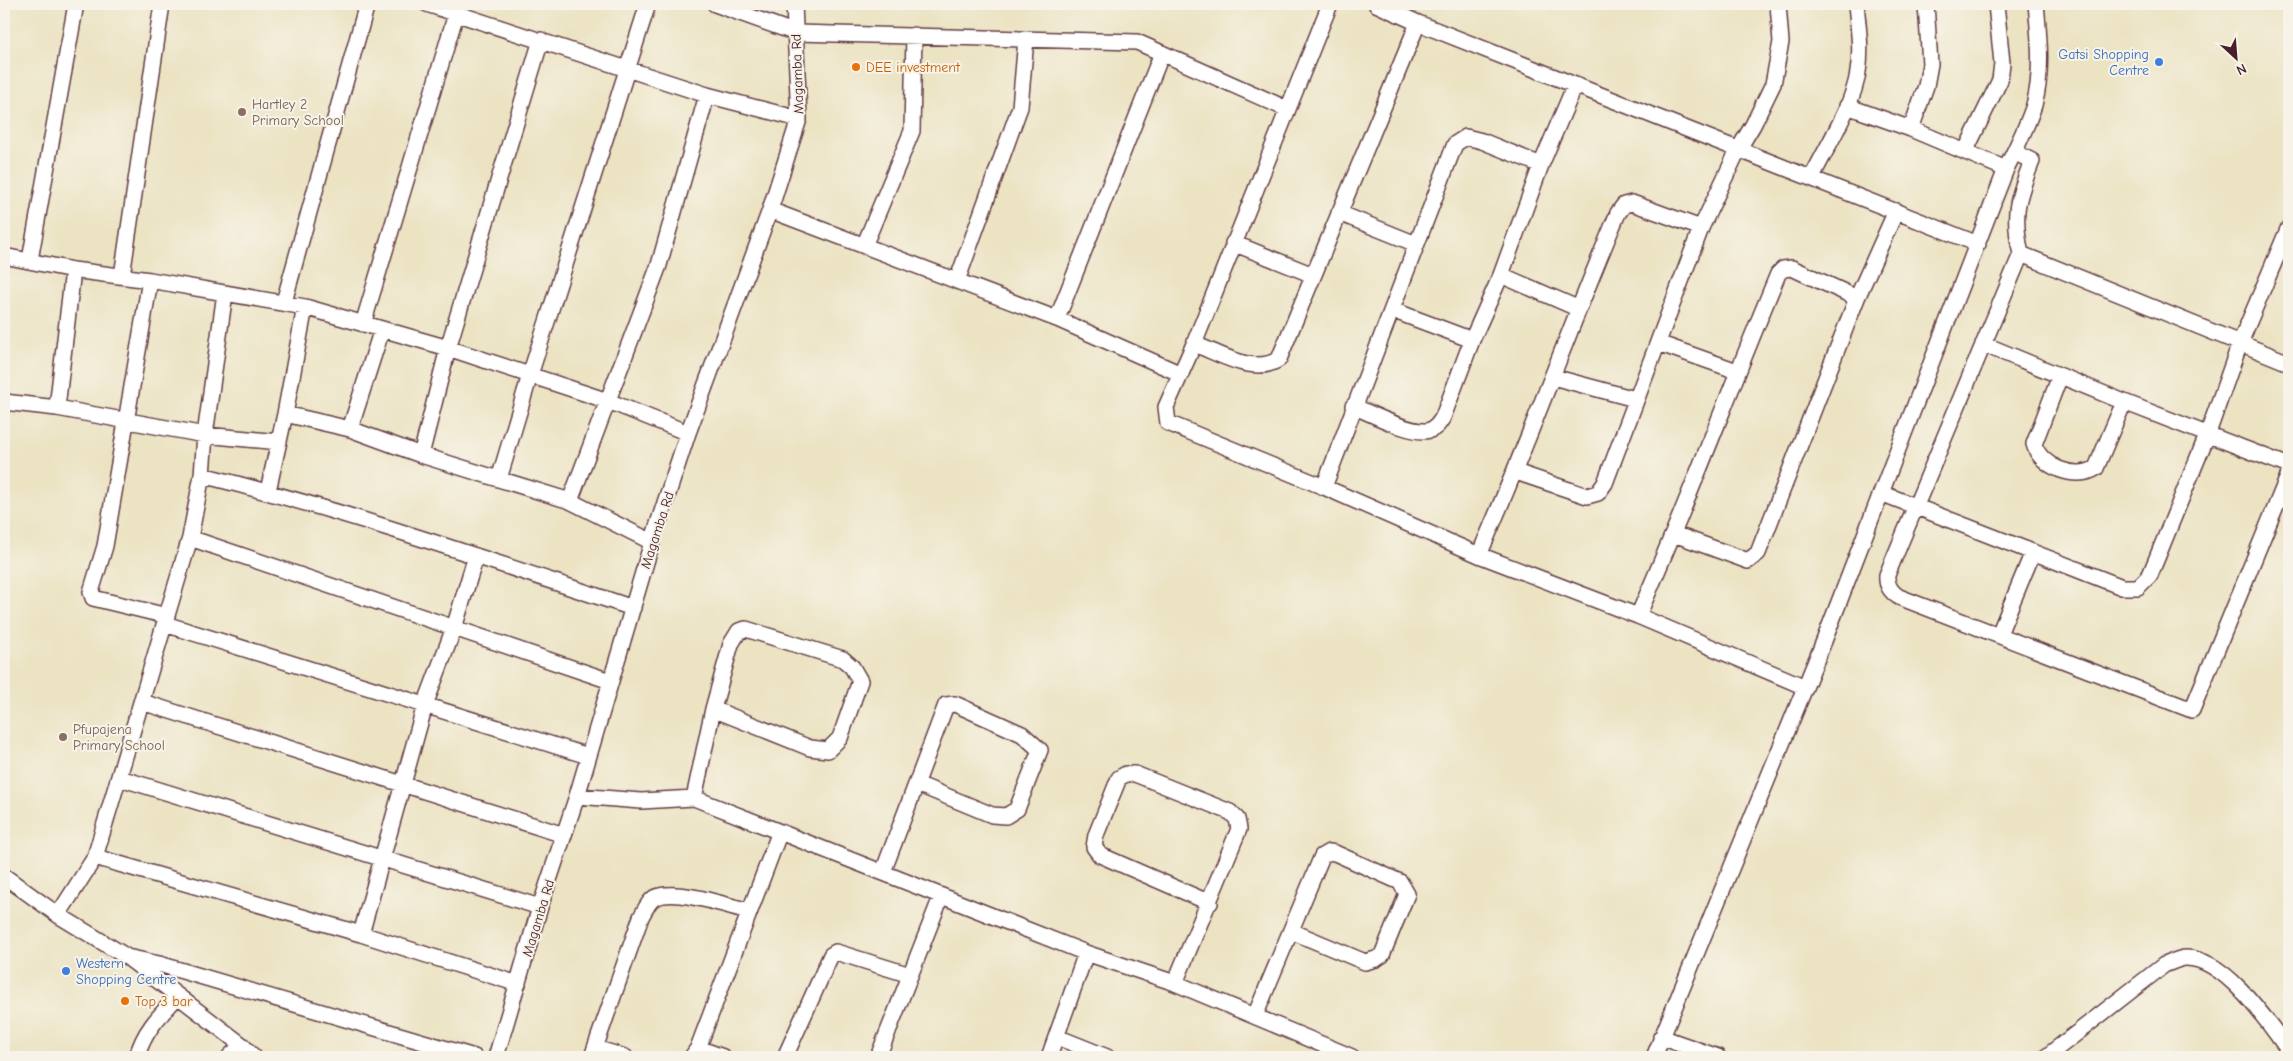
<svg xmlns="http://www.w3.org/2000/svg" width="2293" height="1061" viewBox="0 0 2293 1061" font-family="'Comic Neue',sans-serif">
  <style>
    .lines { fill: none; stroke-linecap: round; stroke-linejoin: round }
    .minor-casing { stroke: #623c42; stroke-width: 18 }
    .minor { stroke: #fff; stroke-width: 15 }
    .shop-dot { fill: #3f7fe0; stroke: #f7f3e8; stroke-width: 2 }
    .food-dot { fill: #e8710a; stroke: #f7f3e8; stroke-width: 2 }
    .education-dot { fill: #8d6e63; stroke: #f7f3e8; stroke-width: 2 }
    .labels { text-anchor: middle; stroke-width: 4; stroke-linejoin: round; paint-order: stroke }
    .shop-label { font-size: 14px; fill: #366cbe; stroke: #f7f3e8; text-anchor: end }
    .food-label { font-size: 14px; fill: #c56008; stroke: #f7f3e8; text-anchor: start }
    .street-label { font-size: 14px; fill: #4a1f2b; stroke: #f7f3e8 }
    .education-label { font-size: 14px; fill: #785e54; stroke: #f7f3e8; text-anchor: start }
  </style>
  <rect width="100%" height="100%" fill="#f7f3e8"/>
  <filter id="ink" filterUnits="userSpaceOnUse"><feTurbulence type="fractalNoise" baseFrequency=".02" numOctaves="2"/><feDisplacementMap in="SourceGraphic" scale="10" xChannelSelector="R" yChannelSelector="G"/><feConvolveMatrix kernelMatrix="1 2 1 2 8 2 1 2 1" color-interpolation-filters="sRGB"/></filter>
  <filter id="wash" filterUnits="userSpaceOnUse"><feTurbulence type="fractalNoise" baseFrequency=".0096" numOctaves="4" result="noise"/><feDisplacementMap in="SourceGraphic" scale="20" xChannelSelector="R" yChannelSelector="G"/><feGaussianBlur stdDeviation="1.12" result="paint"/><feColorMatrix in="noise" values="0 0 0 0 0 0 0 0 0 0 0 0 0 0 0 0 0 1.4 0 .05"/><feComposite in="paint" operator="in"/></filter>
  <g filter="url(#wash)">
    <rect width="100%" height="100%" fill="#ece3c3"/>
  </g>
  <g filter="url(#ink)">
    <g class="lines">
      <defs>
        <path id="minor" d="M427,4L707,95L799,119
          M715,4L796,33L1137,42L1287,109
          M1330,4L1194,344L1166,407L1168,423L1324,487L1479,555L1638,616L1805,687
          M1376,4L1418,23L1978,244
          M1847,106L1911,129L2006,169
          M1911,129L1926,86L1930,64L1926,4
          M1965,152L2000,80L2002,63L1996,4
          M2014,152L2032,161C2017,199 2012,214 2021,254
          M1812,177C1826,148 1854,104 1858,72C1862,50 1858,26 1856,4
          M770,210L1057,319L1181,374
          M1339,213L1416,244
          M1233,243L1313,275
          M864,246L912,131L914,35
          M4,256L73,270L150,280L305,307L448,348L608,401L688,433
          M30,260L76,4
          M1501,275L1577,308
          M122,276L162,4
          M150,280L105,546L91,592L93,598L167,616
          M957,281L1020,107L1026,39
          M284,302L367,4
          M1392,310L1472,340
          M1057,319L1162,53
          M363,324L456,14
          M1658,343L1737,371
          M1194,344C1219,353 1254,376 1279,359L1418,23
          M1983,344L2124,402L2289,466
          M2289,363L2021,254L1887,575C1886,585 1891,592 1899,597L2192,710L2289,474
          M2060,376L2034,444C2040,467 2076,481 2096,468L2124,402
          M1553,377L1635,399
          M4,402L57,408L205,435L279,442
          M1353,406C1370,413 1413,436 1430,430C1437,428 1439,423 1443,417L1472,340L1501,275L1541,165L1575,85
          M57,408L73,270
          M285,414L350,429L421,455L570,501L652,542
          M350,429L382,329
          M421,455L448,348L541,40
          M1516,472L1587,496L1598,493L1605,483L1701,228L1738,150L1753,125L1773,84L1781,42L1778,4
          M202,475C347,511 490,561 633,608
          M499,479L530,375L648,4
          M1324,487L1455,144L1466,137L1482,141L1541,165
          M268,491L285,414L305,307
          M1881,493L2122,587H2138L2150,575L2208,433L2240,343L2289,227
          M570,501L659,265L707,95
          M1674,534L1748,561L1758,553L1857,298L1896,211
          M190,538L610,681
          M1479,555C1529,442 1570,326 1618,213L1624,205L1632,203L1701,228
          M1638,616C1688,503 1730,388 1778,274L1783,269L1792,268L1857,298
          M165,624L588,756
          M1999,634L2033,552
          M142,702L564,835
          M120,778L540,907
          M577,796L641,801L694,798L1086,953L1175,983L1352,1057
          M694,798L713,709L731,644L739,631L746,629L843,659L852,667L860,681L840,738L828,750L810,748L713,709
          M95,857L361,934L518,984
          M883,872L946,705L955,704L1022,734L1040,750L1017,809L1006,816L992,815L917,784
          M4,876L58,915L127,957L242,1045L254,1057
          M58,915L95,857L190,538L202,475L205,435L225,293
          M361,934L425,705L454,628L476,556
          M127,957L159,964L474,1057
          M1175,983L1239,829L1237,819L1230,812L1135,774H1126L1119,778L1096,835L1094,847L1100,855L1210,903
          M1255,1016L1322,856L1329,852L1335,853L1400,882L1407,894L1382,955L1376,959L1365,962L1291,931
          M1057,1037L1107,1057
          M1661,1037L1718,1057
          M595,1048L641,917C645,910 648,902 654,898C675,887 727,906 749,911
          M698,1048L723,1057
          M137,1057C143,1032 160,1015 178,996
          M229,1057L242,1045
          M496,1057L540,907L577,796L652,542L688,433L770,210L799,119L794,4
          M592,1057L595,1048L625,1057
          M692,1057L698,1048L779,834
          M785,1057L831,955L836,952L910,975
          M878,1057L941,897
          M1049,1057L1086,953
          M1654,1057L1824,641L2006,169C2016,148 2027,127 2034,105C2043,73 2039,36 2036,4
          M2046,1057L2164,965C2170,963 2179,958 2186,958C2225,958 2268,1022 2289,1051"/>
      </defs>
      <use href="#minor" class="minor-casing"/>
      <use href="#minor" class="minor"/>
    </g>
  </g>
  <g class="shop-dot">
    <circle cx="2159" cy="62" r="5"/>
    <circle cx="66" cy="971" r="5"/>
  </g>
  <g class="food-dot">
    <circle cx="856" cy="67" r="5"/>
    <circle cx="125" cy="1001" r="5"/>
  </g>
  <g class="education-dot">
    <circle cx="242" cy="112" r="5"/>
    <circle cx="63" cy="737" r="5"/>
  </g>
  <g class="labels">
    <g class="shop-label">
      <text x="2149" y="59">Gatsi Shopping<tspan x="2149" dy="16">Centre</tspan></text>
      <text x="76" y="968" text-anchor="start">Western<tspan x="76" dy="16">Shopping Centre</tspan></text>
    </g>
    <g class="food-label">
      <text x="866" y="72">DEE investment</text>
      <text x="135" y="1006">Top 3 bar</text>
    </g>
    <g class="street-label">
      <text transform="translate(797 74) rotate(-92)" y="5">Magamba Rd</text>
      <text transform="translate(657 530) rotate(-72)" y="5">Magamba Rd</text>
      <text transform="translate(538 918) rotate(-73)" y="5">Magamba Rd</text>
    </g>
    <g class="education-label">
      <text x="252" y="109">Hartley 2<tspan x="252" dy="16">Primary School</tspan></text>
      <text x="73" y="734">Pfupajena<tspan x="73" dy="16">Primary School</tspan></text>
    </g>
  </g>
  <rect width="2293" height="1061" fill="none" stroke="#f7f3e8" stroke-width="20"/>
  <g transform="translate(2236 58) rotate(154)" stroke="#f7f3e8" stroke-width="4" paint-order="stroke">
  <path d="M0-4L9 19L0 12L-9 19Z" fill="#4a1f2b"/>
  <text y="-8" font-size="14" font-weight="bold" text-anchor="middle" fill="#4a1f2b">N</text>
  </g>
</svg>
